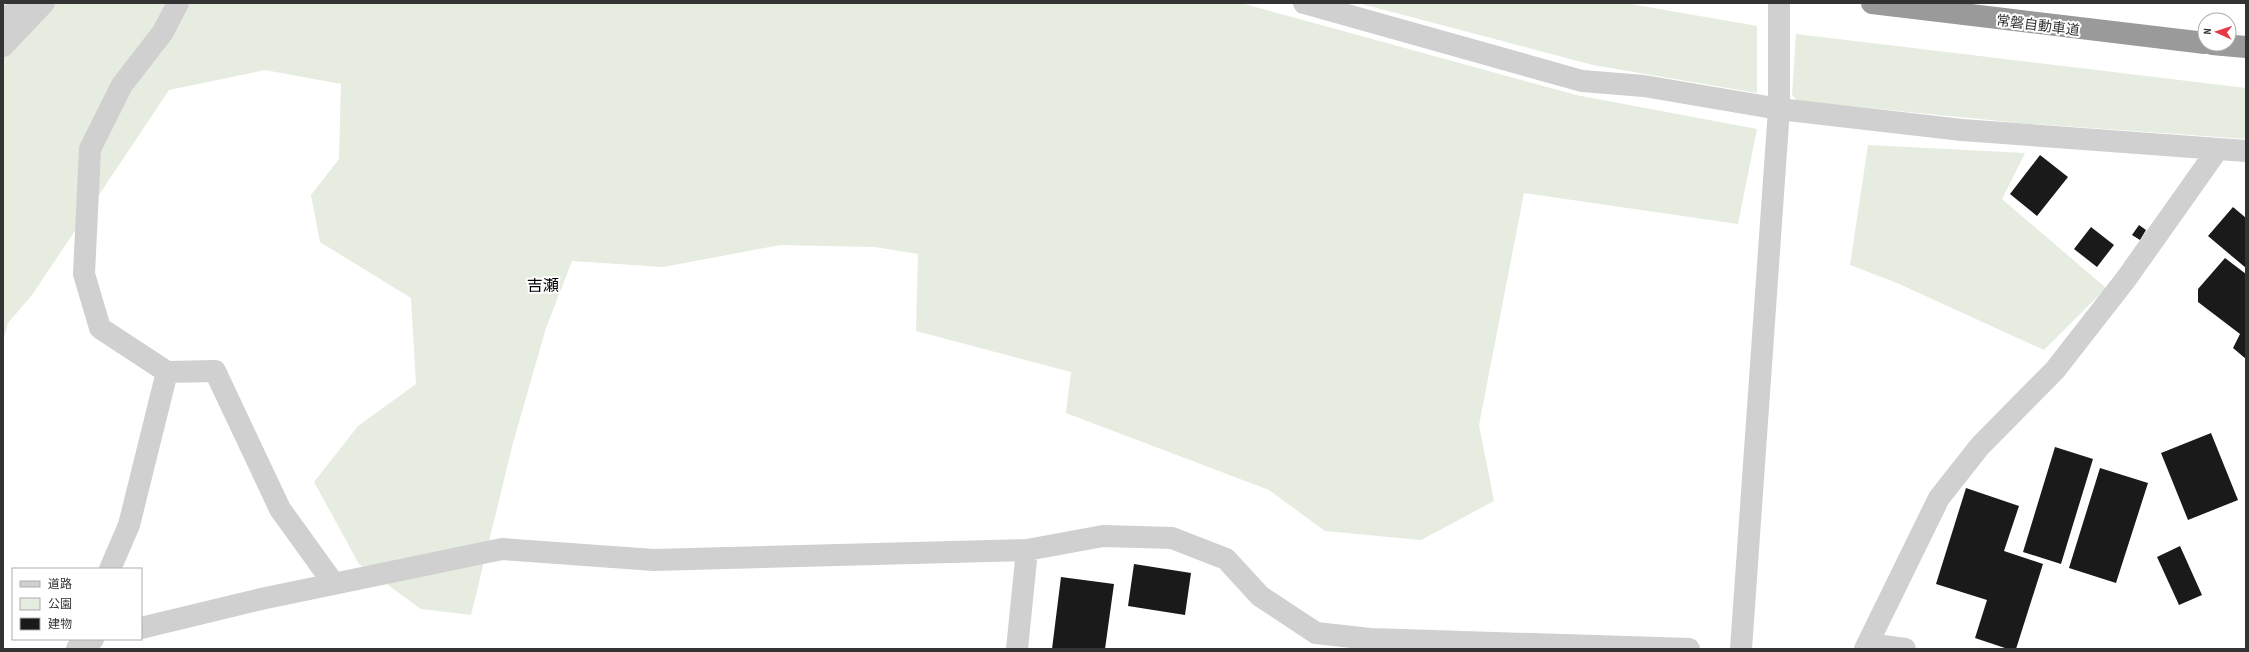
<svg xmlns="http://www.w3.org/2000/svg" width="2249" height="652" viewBox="0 0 2249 652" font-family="'Sofia Sans Condensed','Noto Sans JP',sans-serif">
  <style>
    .green { fill: #e6ecdf }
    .building { fill: #1a1a1a }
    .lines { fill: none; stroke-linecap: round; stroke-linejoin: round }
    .minor { stroke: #d0d0d0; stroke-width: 22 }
    .highway { stroke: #9a9a9a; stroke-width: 22 }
    .labels { text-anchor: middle; stroke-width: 4; stroke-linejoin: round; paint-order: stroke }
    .street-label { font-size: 14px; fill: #333; stroke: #fff }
    .quarter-label { font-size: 16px; fill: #000; stroke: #fff }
  </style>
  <rect width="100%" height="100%" fill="#fff"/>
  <path class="green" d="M3,3H1241L1576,95L1757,129L1738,224L1524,193L1479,425L1494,501L1421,540L1325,531L1269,490L1066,413L1071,372L916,331L918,254L875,247L780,245L663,267L572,261L546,328L513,443L471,615L421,609L359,564L314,482L358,426L416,384L411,298L320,242L311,195L339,159L341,84L265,70L169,90L32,295L8,323L3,341Z
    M1358,3H1625L1757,26V93L1593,65Z
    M1796,34L2246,88V139L2020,123L1797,101L1792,95Z
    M1868,145L2025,153L2002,199L2106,288L2044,350L1897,283L1850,265Z"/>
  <path class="building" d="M2040,155L2068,177L2037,216L2010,194Z
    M2233,207L2246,218V268L2208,236Z
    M2139,225L2146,230L2140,240L2132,235Z
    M2091,227L2114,245L2097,267L2074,249Z
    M2225,258L2246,274V359L2233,348L2240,334L2198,302V289Z
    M2211,433L2238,500L2188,520L2161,453Z
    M2055,447L2093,459L2061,564L2023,552Z
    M2100,468L2148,483L2116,583L2069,568Z
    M1966,488L2019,506L2004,551L2043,564L2016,649H2008L1975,638L1987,600L1936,584Z
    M2180,546L2202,595L2179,605L2157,557Z
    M1134,564L1191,573L1185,615L1128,606Z
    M1061,577L1114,584L1105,649H1052Z"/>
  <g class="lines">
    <path class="minor" d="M1304,3L1582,81L1644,86L1779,109L1962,130L2246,151
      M3,18L40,3
      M3,46L44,3
      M167,372L215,371L280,509L334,584
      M110,569L129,525L167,372L100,328L84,274L90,149L122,85L163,32L178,3
      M141,628L261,599L502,549L654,560L1027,550L1103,536L1172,538L1226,559L1260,596L1316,633L1370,639L1689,649
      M1869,644L1905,649
      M77,649L81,642L93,639
      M1017,649L1027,550
      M1741,649L1779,109V3
      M1865,649L1939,498L1980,446L2055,370L2126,279L2218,149"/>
    <path class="highway" d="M1872,3L2205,43
      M2212,44L2246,47"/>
  </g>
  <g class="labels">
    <g class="street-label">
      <text transform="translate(2038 25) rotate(7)" y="5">常磐自動車道</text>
    </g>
    <g class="quarter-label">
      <text x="543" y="291">吉瀬</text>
    </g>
  </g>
  <rect width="2249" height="652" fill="none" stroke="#333333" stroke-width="8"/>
  <rect x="12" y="568" width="130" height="72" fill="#ffffff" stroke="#adadad"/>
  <rect x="20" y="581" width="20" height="6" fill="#d0d0d0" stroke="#adadad"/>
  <text x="48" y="588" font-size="12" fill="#333333">道路</text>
  <rect x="20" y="598" width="20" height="12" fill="#e6ecdf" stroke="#adadad"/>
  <text x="48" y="608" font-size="12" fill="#333333">公園</text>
  <rect x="20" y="618" width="20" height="12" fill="#1a1a1a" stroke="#adadad"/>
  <text x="48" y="628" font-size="12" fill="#333333">建物</text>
  <g transform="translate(2217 32) rotate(273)"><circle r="19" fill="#ffffff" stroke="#adadad"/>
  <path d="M0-3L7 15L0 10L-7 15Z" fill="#e63946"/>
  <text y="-6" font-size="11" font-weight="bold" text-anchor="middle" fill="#333333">N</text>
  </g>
</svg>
